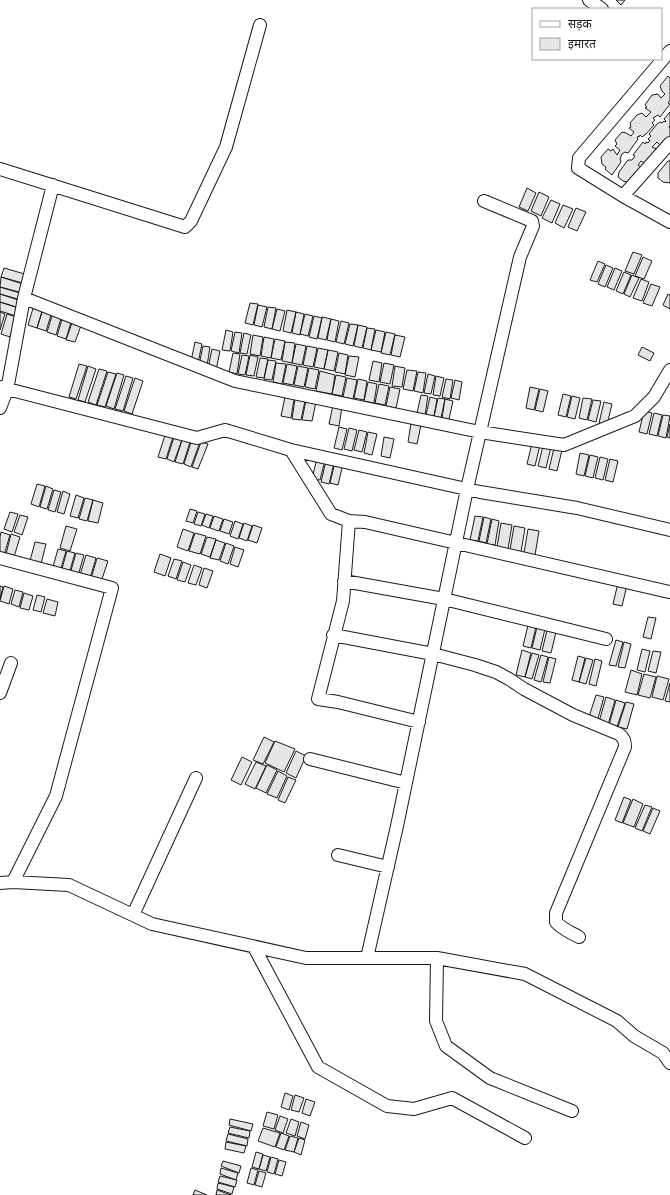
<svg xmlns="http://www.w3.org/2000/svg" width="670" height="1195" viewBox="0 0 670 1195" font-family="'Work Sans','Noto Sans Devanagari',sans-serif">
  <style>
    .building { fill: #e6e6e6; stroke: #1a1a1a }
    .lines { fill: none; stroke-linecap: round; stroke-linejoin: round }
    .minor-casing { stroke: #1a1a1a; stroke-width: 14 }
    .minor { stroke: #fff; stroke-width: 12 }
  </style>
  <rect width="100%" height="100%" fill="#fff"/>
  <path class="building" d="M616,0H625L621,5Z
    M668,76L670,78V100L668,103L670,104L660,117L658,115L653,118L655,120L652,123L654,125L646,134L642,137L640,135L639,137L638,136L637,138L638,139L628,153L625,152L622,154L620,159L621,162L612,175L605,169L606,167L602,164L601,157L608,149L611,151L613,149L617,155L620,150L615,146L617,144L615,140L622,132L626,133L631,136L634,132L629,128L631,127L630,123L637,115L642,113L646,117L651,112L645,108L647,107L645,105L652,95L658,94L661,98L665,94L662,91L660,86Z
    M670,112V125L669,127L670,128V139L661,146L657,142L652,147L657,149L645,164L641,161L638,165L641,167L631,183L623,181L618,177L619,172L628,160H632L635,156L633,155L643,142L645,144L646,142L648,143L650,140L648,139L651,136L649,134L657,124L660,122L662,123L664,121L665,122L666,121L664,119Z
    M668,161H670V183L663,182L658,178V173Z
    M527,188L536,193L528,211L519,207Z
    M539,192L549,197L541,216L531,211Z
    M551,200L560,204L552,223L542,218Z
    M563,205L573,209L564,228L555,223Z
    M576,208L586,212L577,231L568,227Z
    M633,252L642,255L634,274L625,271Z
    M643,257L652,261L644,279L635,276Z
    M598,261L605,264L597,282L590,280Z
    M606,265L613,268L605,287L598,284Z
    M4,268L28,275L26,284L1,277Z
    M615,268L622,271L614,290L607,287Z
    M624,272L631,275L623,294L616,291Z
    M632,275L639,278L630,297L624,294Z
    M1,277L26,285L23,293L0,287Z
    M641,279L649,282L642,301L633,298Z
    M651,284L660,287L652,306L643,303Z
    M0,287L23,294L21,300L0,294Z
    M0,294L21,301L19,308L0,302Z
    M668,294L670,295V309L663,305Z
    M0,302L19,308L16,316L0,311Z
    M250,303L258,304L253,325L245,323Z
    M34,305L43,308L37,328L28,325Z
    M258,305L267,307L262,327L254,325Z
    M268,307L276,308L272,329L264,327Z
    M43,309L52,312L46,331L37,328Z
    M277,309L285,311L280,331L272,329Z
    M287,310L296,312L291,333L283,331Z
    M0,312L5,314L0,330Z
    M296,312L304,314L300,335L292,333Z
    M53,313L62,315L56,335L47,332Z
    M7,314L16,317L10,337L1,334Z
    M305,314L313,316L308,336L300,334Z
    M63,316L72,319L66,339L57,336Z
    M314,316L322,318L317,339L309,337Z
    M322,317L331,319L326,340L318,338Z
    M331,319L339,321L335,342L327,340Z
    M73,320L82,323L75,342L66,340Z
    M341,321L349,323L344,344L336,342Z
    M350,324L358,325L353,346L345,344Z
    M358,325L367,327L362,348L354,346Z
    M367,328L375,329L371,350L363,348Z
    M226,330L233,332L230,351L222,350Z
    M376,330L385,332L381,352L371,350Z
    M235,332L242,333L239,353L231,351Z
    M386,332L395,334L390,355L381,353Z
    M244,333L251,335L247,354L240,353Z
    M253,335L263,337L260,356L250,354Z
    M395,335L405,337L400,357L391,355Z
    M264,337L274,339L271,358L261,356Z
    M275,339L285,341L281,360L271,358Z
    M195,342L202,344L198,363L191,361Z
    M285,342L295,343L292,363L282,361Z
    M296,344L306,346L302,365L292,363Z
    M203,346L210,347L207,366L199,365Z
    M307,346L317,348L313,367L303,365Z
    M642,347L654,353L650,361L638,355Z
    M318,348L328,350L324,369L314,367Z
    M212,349L220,351L216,370L208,368Z
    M328,350L338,352L334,371L324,369Z
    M233,353L240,354L237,374L229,372Z
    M339,353L348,355L345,374L335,372Z
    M242,355L249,356L245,375L238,374Z
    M250,355L258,357L254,376L246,375Z
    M349,356L359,357L355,377L345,375Z
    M260,358L268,359L264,378L256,377Z
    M268,360L276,361L272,380L264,379Z
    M373,361L382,363L379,382L369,380Z
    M276,363L286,364L282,384L273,382Z
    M384,363L394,365L390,384L380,382Z
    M79,364L87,366L76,399L69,397Z
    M287,364L297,366L293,385L283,383Z
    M88,366L96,369L85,402L78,400Z
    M298,366L308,368L304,387L294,385Z
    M395,366L405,368L402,387L392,386Z
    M309,368L319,370L315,389L305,387Z
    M99,369L107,371L96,405L88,402Z
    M407,370L417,371L413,391L403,389Z
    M320,371L335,375L332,394L316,391Z
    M108,372L116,374L105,407L97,405Z
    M418,372L426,373L423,393L414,391Z
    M117,373L124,375L114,409L106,406Z
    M428,374L435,376L431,394L424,393Z
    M336,375L346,377L342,396L332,394Z
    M126,376L133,378L123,411L115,409Z
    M436,376L444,378L440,396L433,395Z
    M135,378L143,381L132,414L124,411Z
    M347,378L357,380L353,399L343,397Z
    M358,379L367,381L364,400L354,398Z
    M446,379L453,380L450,399L442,397Z
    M455,380L462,382L459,400L451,398Z
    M368,382L377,384L374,403L364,401Z
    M379,384L389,386L385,405L375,403Z
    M390,387L400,389L396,408L386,406Z
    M530,387L539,389L534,410L526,408Z
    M540,389L548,391L543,412L535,410Z
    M563,394L571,396L566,417L558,415Z
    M421,395L428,396L425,415L417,413Z
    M572,396L580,398L575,419L567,417Z
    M285,397L294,399L291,418L281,416Z
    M430,397L437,399L434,417L426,415Z
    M438,398L445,399L441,418L434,416Z
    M583,398L592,399L587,420L579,418Z
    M295,399L305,401L301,420L292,419Z
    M445,399L453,401L449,419L442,418Z
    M306,400L316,402L312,421L302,420Z
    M593,400L601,401L596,422L588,420Z
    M604,402L612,404L607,425L599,423Z
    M333,405L342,407L339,426L329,424Z
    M644,411L652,413L647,434L639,432Z
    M654,413L662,415L657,436L649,434Z
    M663,415L670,416L666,438L658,436Z
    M411,423L421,425L417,444L408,442Z
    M670,424V438L667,437Z
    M339,427L347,429L342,450L334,448Z
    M349,428L357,430L352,451L344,449Z
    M359,430L367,432L362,452L354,450Z
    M166,432L174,434L166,459L158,457Z
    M368,432L377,434L372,455L364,453Z
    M175,434L183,437L174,462L167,459Z
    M183,437L191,439L183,464L175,462Z
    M384,437L394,439L390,458L381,456Z
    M192,439L200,442L191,467L184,464Z
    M201,442L208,444L198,469L192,467Z
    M532,443L540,445L535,466L527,464Z
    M543,446L551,447L546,468L538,466Z
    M554,448L562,450L557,471L549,469Z
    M580,453L589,455L584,476L576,474Z
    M590,455L598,457L593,478L585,476Z
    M600,457L608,459L603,480L595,478Z
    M317,458L325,460L320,480L312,479Z
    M610,459L618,461L613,482L605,480Z
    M326,461L334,463L329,484L321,482Z
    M335,462L343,464L338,485L330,483Z
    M37,484L45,486L39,507L31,504Z
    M46,486L53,489L47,509L40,507Z
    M54,490L61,492L55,512L48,510Z
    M63,491L70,494L64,514L57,512Z
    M76,495L84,498L78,518L70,516Z
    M85,498L93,500L87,521L79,519Z
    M93,500L103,503L98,523L88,521Z
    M190,509L197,511L193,523L186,521Z
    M10,512L18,514L12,532L4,529Z
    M198,512L205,514L201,526L194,524Z
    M206,514L213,516L209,528L202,525Z
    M20,515L28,517L22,535L14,532Z
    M214,516L223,519L219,531L210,528Z
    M475,516L483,517L478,541L470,540Z
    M484,517L491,519L486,543L479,541Z
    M224,519L233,522L229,534L220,531Z
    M492,519L499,521L495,545L487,544Z
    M235,521L243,524L238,539L230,536Z
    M244,523L252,526L247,541L239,538Z
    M501,523L512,525L508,549L497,547Z
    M253,525L262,528L257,543L248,540Z
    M66,526L77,529L70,551L60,548Z
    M514,526L525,528L521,552L510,550Z
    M183,529L194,533L188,551L177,547Z
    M528,529L539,531L535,555L524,553Z
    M1,532L10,535L4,555L0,554V537Z
    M195,533L206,536L200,554L189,551Z
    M11,534L20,537L14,557L6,554Z
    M207,537L216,539L210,557L201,554Z
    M216,540L225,543L219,560L210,558Z
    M35,542L46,544L41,564L30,561Z
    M226,543L234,546L228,564L220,561Z
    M235,547L244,550L238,567L230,564Z
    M58,549L66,551L60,572L52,570Z
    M67,551L75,553L69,574L61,572Z
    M76,553L84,555L78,576L70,574Z
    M160,554L171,558L165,576L154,572Z
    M86,555L96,558L90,578L80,575Z
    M97,558L108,561L101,582L91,579Z
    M174,559L182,561L176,579L168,576Z
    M183,562L191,565L185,582L177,580Z
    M194,565L202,568L196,585L188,583Z
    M204,568L213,571L207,588L199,585Z
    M618,583L627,585L622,606L613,604Z
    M0,586L3,587L0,599Z
    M4,586L13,589L9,604L0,601Z
    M15,590L23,592L19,607L11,604Z
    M24,593L33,596L29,610L20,608Z
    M37,595L45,597L41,612L33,610Z
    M47,599L58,602L55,616L43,613Z
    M648,617L656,618L651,639L643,637Z
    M528,625L536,627L531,648L523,646Z
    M537,627L545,629L540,650L532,648Z
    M547,630L556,632L551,653L542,651Z
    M616,640L623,642L616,666L609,665Z
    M624,642L631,644L625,668L618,667Z
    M642,649L650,651L645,672L637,670Z
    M522,650L531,653L525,677L516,675Z
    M653,651L661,652L656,673L648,671Z
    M532,653L539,655L532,679L525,677Z
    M541,655L548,657L541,682L534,680Z
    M578,656L585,658L579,682L572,680Z
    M549,657L556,659L550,683L543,682Z
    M586,658L593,660L586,684L579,682Z
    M595,659L602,661L596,686L589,684Z
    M631,670L642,674L637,695L625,692Z
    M644,674L656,677L650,698L638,695Z
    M657,676L669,679L663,700L652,697Z
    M670,683V702L665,701Z
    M596,695L604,697L597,722L588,720Z
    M606,697L615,700L608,725L599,722Z
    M616,700L625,703L617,727L609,725Z
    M626,702L634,704L627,729L618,727Z
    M264,737L274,742L263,764L253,760Z
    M275,741L295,749L284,772L265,763Z
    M296,751L306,756L296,778L286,773Z
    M242,757L252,762L241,785L231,780Z
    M256,762L266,766L255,789L245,784Z
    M267,765L277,770L266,793L256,788Z
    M278,771L287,776L277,798L267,794Z
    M288,777L296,780L285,803L278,800Z
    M624,797L631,800L622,823L615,820Z
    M633,799L643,804L634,827L623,823Z
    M645,805L652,807L642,831L635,828Z
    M653,808L660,811L650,834L643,831Z
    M285,1093L293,1096L289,1110L281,1107Z
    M295,1095L304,1098L299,1112L291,1110Z
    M306,1099L315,1102L310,1116L302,1113Z
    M267,1112L278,1115L274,1129L263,1126Z
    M280,1116L288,1119L283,1133L275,1130Z
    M230,1119L253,1124L251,1131L229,1125Z
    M291,1119L299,1122L295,1136L286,1133Z
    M301,1122L309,1125L305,1139L297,1136Z
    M230,1127L250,1131L249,1138L228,1133Z
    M263,1128L280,1133L275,1147L258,1141Z
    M281,1133L289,1136L284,1150L276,1147Z
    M228,1134L248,1139L247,1146L226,1141Z
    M290,1136L298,1138L294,1152L285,1150Z
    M299,1138L305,1140L301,1155L294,1152Z
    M226,1142L246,1146L244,1153L225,1149Z
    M256,1152L263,1154L259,1169L252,1167Z
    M263,1155L270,1157L266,1171L259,1169Z
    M271,1157L278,1159L274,1174L267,1172Z
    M279,1160L286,1162L282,1176L275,1174Z
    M223,1161L241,1166L239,1173L221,1166Z
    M221,1168L238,1173L236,1180L220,1174Z
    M251,1168L258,1170L254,1185L247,1183Z
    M259,1171L266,1173L262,1187L255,1185Z
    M220,1176L237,1180L235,1187L218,1182Z
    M218,1183L234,1187L232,1194L217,1189Z
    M195,1190L207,1195H193Z
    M217,1190L231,1195H216Z"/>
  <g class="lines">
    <defs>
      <path id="minor" d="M589,0L602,9
        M670,51L579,158L578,168L623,196L670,222
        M0,169L185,227L191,221L226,147L260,25
        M623,196L670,143
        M24,298L235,381L480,432L564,445L635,416L654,397L670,370
        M0,387L197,438L225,430L291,450L480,492L577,508L670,530
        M0,408L7,390L24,298L53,185
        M291,450L331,514L349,521L365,522L669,592
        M349,521L343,601L318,699L338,702L419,722
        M0,558L112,588L56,796L13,882
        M344,581L444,599L606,639
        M333,635L433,654L475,665L496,672L509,679L524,689L573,715L619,734C624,738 625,741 625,747L556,913V922C562,929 570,932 579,937
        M0,693L11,663
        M310,759L406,783
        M338,855L388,867
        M0,883L13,882L69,885L152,924L306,958H437L525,974L617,1021L634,1036L663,1053L670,1063
        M133,915L196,778
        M254,947L318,1067L387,1106L414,1109L452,1098L525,1138
        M367,958L397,826L467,489L520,257L533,226L532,221L484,201
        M437,958L436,1021L446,1046L490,1078L572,1111"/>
    </defs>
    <use href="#minor" class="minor-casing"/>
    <use href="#minor" class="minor"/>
  </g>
  <rect x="532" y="8" width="130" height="52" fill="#ffffff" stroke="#a3a3a3"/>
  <rect x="540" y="21" width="20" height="6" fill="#ffffff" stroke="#a3a3a3"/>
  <text x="568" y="28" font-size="12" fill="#1a1a1a">सड़क</text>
  <rect x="540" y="38" width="20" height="12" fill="#e6e6e6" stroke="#a3a3a3"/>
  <text x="568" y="48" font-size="12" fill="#1a1a1a">इमारत</text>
</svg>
